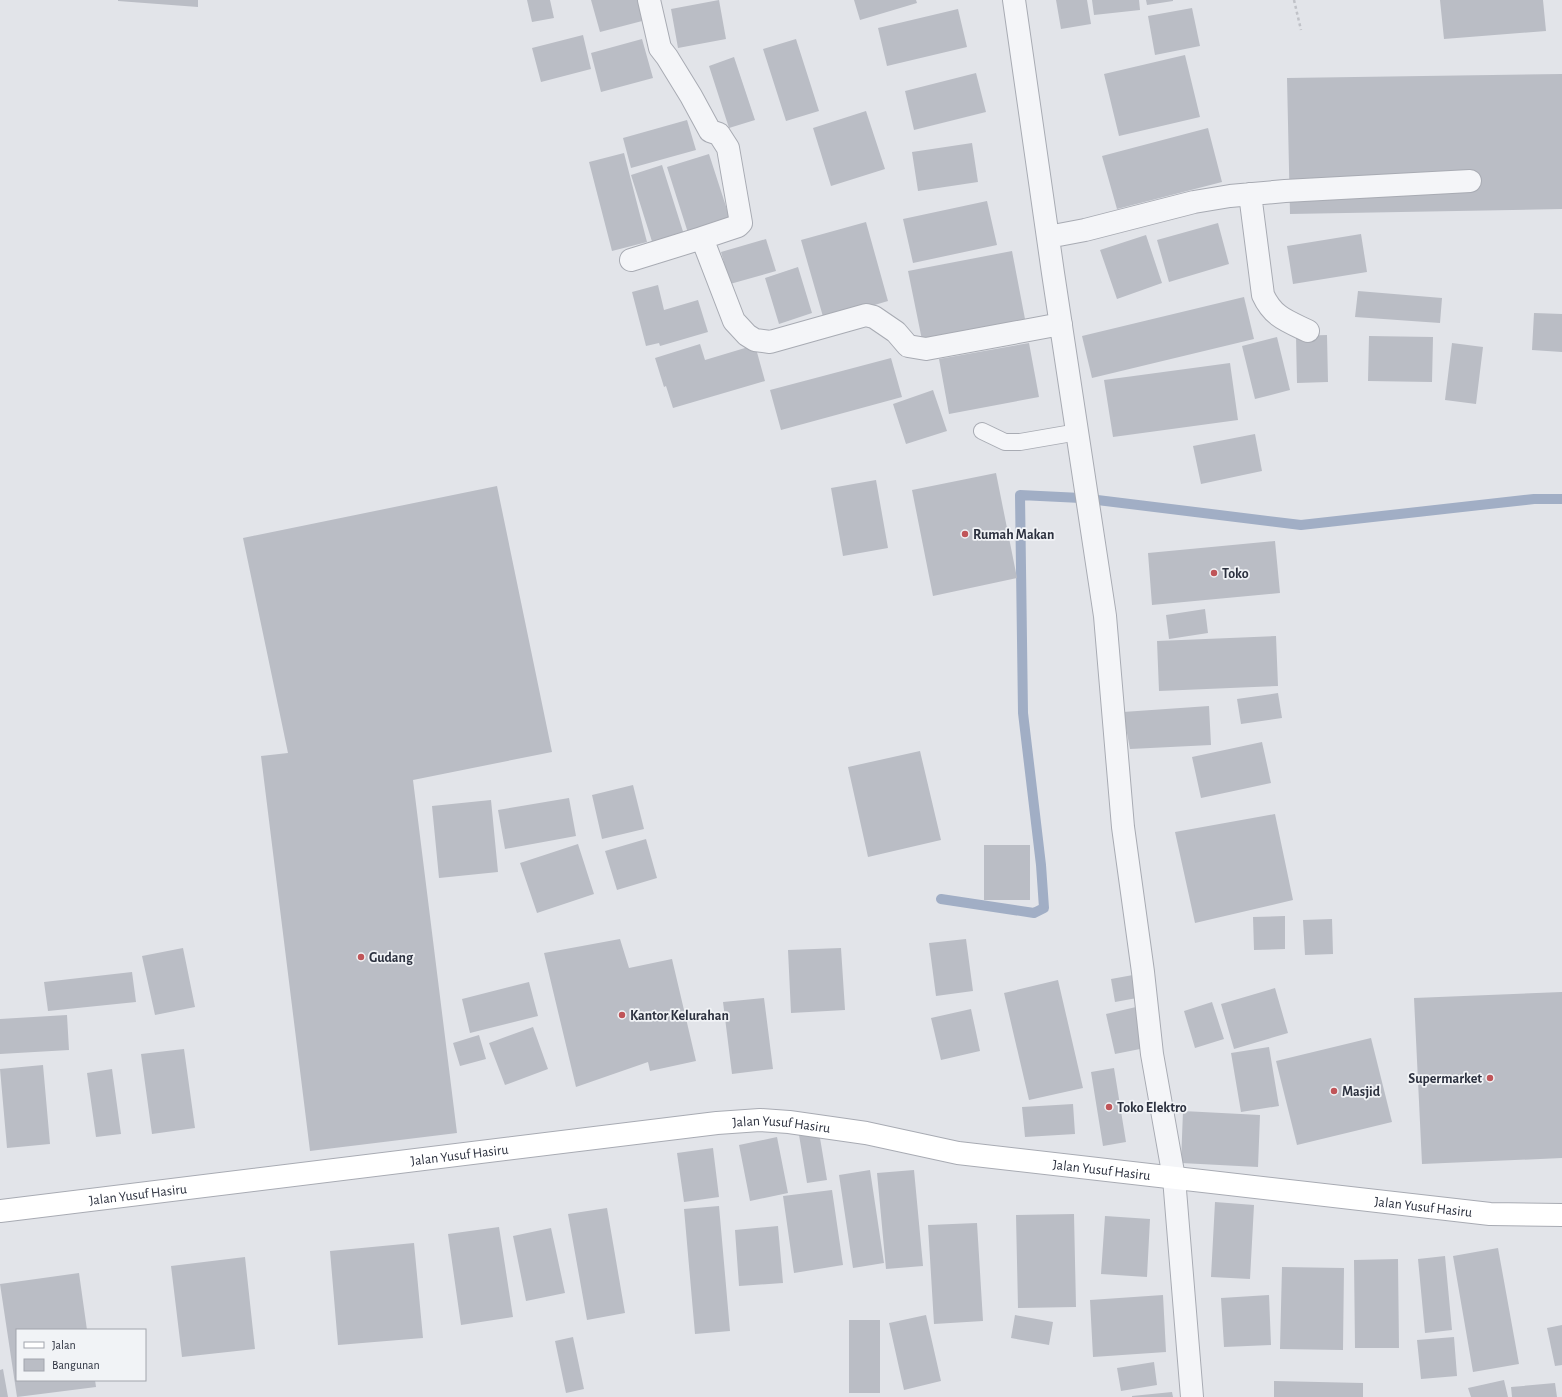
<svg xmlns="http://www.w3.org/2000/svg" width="1562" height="1397" viewBox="0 0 1562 1397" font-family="'Alegreya Sans',sans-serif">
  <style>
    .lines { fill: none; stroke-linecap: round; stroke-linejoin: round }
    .stream { stroke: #a1aec5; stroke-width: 10 }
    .building { fill: #babdc5 }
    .lane-casing { stroke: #a8abb3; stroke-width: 18 }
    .street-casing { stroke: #a8abb3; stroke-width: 24 }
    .secondary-casing { stroke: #a8abb3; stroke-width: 24 }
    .path { stroke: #c0c2c8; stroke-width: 2.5; stroke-dasharray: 3 3; stroke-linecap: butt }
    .lane { stroke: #f4f5f8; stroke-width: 16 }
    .street { stroke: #f4f5f8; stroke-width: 22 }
    .secondary { stroke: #fff; stroke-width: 22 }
    .poi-dot { fill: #c05559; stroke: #f1f3f6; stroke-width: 1.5 }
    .labels { text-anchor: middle; stroke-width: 3.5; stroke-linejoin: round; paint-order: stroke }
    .poi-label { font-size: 14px; font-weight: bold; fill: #2c313f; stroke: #f1f3f6; text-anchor: start }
    .street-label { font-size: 14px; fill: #2c313f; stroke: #f1f3f6 }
  </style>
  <rect width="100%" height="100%" fill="#e2e4e9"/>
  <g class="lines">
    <path class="stream" d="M941,899L1034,913L1044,908L1041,865L1023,713L1020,495L1081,498L1301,525L1534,499H1562"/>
  </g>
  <path class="building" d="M118,0H198V7L118,1Z
    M527,0H550L554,18L532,22Z
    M591,0H640L646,20L600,32Z
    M719,0L726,39L678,48L671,9Z
    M854,0H916L917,3L860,20Z
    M1056,0H1087L1091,24L1061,29Z
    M1092,0H1139L1140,10L1094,15Z
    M1146,0H1173V1L1147,5Z
    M1440,0H1543L1546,31L1444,39Z
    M1192,8L1200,46L1155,55L1148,16Z
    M958,9L967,47L887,66L878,28Z
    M583,35L591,69L541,82L532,48Z
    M642,39L653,78L601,92L591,53Z
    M796,39L819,111L786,121L763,49Z
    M1185,55L1200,117L1119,136L1104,74Z
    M734,57L755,120L729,128L709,66Z
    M976,73L986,112L914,130L905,91Z
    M1562,74V209L1290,214L1287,78Z
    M866,111L885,169L831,186L813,128Z
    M687,120L696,150L631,168L623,138Z
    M1208,128L1222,182L1117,209L1102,156Z
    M972,143L978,182L918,191L912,152Z
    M624,153L647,242L612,251L589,162Z
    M709,154L731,222L689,236L667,167Z
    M662,165L686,241L655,251L631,175Z
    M987,201L997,245L913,263L903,219Z
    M866,222L888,301L824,320L801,240Z
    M1218,223L1229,264L1169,282L1157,240Z
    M1361,234L1367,272L1293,284L1287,246Z
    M1146,235L1162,283L1117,299L1100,250Z
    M766,239L776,271L730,284L721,252Z
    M1012,251L1025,319L922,340L908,271Z
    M798,267L812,313L779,324L765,278Z
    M658,285L664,310L698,300L708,332L660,346L659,343L646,346L632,292Z
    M1358,291L1442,298L1440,323L1355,317Z
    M1244,297L1254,339L1092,378L1082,336Z
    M1534,313L1562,314V352L1532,350Z
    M1327,335L1328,382L1297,383L1296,336Z
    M1369,336L1433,337L1432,382L1368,381Z
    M1277,337L1290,390L1255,399L1242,346Z
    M1029,343L1039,397L949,414L939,359Z
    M1452,343L1483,347L1476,404L1445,400Z
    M700,344L705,360L755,345L765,381L673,408L666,386L664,387L655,358Z
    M891,358L902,397L781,430L770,390Z
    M1230,363L1238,420L1113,437L1104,380Z
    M933,390L947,431L906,444L893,404Z
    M1255,434L1262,471L1201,484L1193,446Z
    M996,473L1017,578L933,596L912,490Z
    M876,480L888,548L843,556L831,488Z
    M497,486L552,752L413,780L457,1133L310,1151L261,756L288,753L243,538Z
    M1275,541L1280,593L1152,605L1148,553Z
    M1205,609L1208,633L1169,639L1166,615Z
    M1276,636L1278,686L1159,691L1157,641Z
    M1278,693L1282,718L1241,724L1237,699Z
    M1209,706L1211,745L1130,749L1123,712Z
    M1262,742L1271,783L1201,798L1192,757Z
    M920,751L941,840L868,857L848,767Z
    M633,785L644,829L602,839L592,795Z
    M569,798L576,836L505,849L498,810Z
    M491,800L498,872L439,878L432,806Z
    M1275,814L1293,900L1195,923L1175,832Z
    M646,839L657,878L617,890L605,851Z
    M578,844L594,894L537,913L520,863Z
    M984,845H1030V900H984Z
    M1285,916V949L1254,950L1253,917Z
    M1332,919L1333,954L1305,955L1303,920Z
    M620,939L629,968L672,959L696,1061L650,1071L648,1062L576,1087L544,953Z
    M966,939L973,991L936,996L929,943Z
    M183,948L195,1007L155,1015L142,956Z
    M841,948L845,1010L791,1013L788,950Z
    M132,972L136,1002L48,1011L44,982Z
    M1133,975L1137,998L1115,1002L1111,979Z
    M1058,980L1083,1088L1029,1100L1004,993Z
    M529,982L538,1016L470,1033L462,999Z
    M1275,988L1288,1033L1234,1049L1221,1004Z
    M1562,992V1158L1422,1164L1414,998Z
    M764,998L773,1069L732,1074L723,1002Z
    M1212,1002L1224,1039L1195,1048L1184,1011Z
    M1136,1007L1145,1048L1115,1054L1106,1014Z
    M971,1009L980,1051L941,1060L931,1018Z
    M67,1015L69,1050L0,1054V1019Z
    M533,1027L548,1069L505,1085L489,1043Z
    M479,1035L486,1059L460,1066L453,1043Z
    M1371,1038L1392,1122L1297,1145L1276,1061Z
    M1269,1047L1279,1106L1241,1112L1231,1053Z
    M184,1049L195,1128L152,1134L141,1054Z
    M43,1065L50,1144L7,1148L0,1069Z
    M1114,1068L1126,1142L1103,1146L1091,1072Z
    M112,1069L121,1134L96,1137L87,1073Z
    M1073,1104L1075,1134L1025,1137L1022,1107Z
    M1183,1111L1260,1115L1258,1167L1181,1163Z
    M819,1132L827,1180L807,1183L799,1135Z
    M777,1137L788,1193L750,1201L739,1145Z
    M713,1148L719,1197L684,1202L677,1153Z
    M870,1170L884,1263L853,1268L839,1175Z
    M914,1170L923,1266L886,1269L877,1173Z
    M832,1190L843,1265L794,1273L783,1196Z
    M1215,1202L1254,1205L1250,1279L1211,1277Z
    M719,1206L730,1331L695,1334L684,1209Z
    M607,1208L625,1313L587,1320L568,1214Z
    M1074,1214L1076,1307L1018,1308L1016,1215Z
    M1105,1216L1150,1219L1147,1277L1101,1274Z
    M977,1223L983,1321L934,1324L928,1225Z
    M778,1226L783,1283L739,1286L735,1230Z
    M499,1227L513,1317L461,1325L448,1234Z
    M551,1228L565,1293L526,1301L513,1236Z
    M414,1243L423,1338L338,1345L330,1251Z
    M1498,1248L1519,1364L1473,1372L1453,1256Z
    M1445,1256L1452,1330L1425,1333L1418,1259Z
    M245,1257L255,1349L182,1357L171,1266Z
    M1398,1259L1399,1348H1355L1354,1260Z
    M1282,1267L1344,1268L1343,1350L1280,1349Z
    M79,1273L87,1330H17V1380H95L96,1387L17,1397L0,1284Z
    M1163,1295L1166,1352L1093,1357L1090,1300Z
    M1269,1295L1271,1345L1224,1347L1221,1298Z
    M926,1315L941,1381L904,1390L889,1323Z
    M1015,1315L1053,1322L1049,1345L1011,1338Z
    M849,1320H880V1393H849Z
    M1562,1325V1365L1555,1366L1547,1328Z
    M573,1337L584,1389L566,1393L555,1341Z
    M1454,1337L1457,1376L1421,1379L1417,1340Z
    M1154,1362L1157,1385L1121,1391L1117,1368Z
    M3,1369L8,1397H0V1370Z
    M1504,1380L1508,1397H1471L1468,1388Z
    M1274,1381L1363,1383V1397H1274Z
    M1555,1383L1557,1397H1512L1511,1387Z
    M1172,1392L1173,1397H1132V1396Z"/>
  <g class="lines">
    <defs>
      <path id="lane" d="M982,431L1005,442H1020L1078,432"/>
      <path id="street" d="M649,0L660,48L667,57L691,96L710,131L719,134L728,148L741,223L738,226L702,238L734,321L747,335L755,340L770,342L866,315L874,317L896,332L908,346L926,349L1061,324
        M1014,0L1053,273L1105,616L1123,827L1143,972L1152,1054L1174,1178L1192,1397
        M1250,194L1263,295C1273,317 1287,321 1308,331
        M1048,237L1085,230L1194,202L1230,196L1285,191L1470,181
        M631,260L702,238"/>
      <g id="secondary">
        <path id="s1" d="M0,1211L717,1123L760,1120L789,1122L866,1133L958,1153L1490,1214L1562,1215"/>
      </g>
    </defs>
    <use href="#lane" class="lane-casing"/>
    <use href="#street" class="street-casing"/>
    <use href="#secondary" class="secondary-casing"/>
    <path class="path" d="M1294,0L1301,30"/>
    <use href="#lane" class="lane"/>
    <use href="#street" class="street"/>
    <use href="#secondary" class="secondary"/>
  </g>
  <g class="poi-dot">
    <circle cx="965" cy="534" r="4"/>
    <circle cx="1214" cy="573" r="4"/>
    <circle cx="361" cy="957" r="4"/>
    <circle cx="622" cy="1015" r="4"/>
    <circle cx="1490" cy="1078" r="4"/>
    <circle cx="1334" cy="1091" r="4"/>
    <circle cx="1109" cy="1107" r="4"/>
  </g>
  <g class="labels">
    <g class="poi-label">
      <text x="973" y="539">Rumah Makan</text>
      <text x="1222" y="578">Toko</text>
      <text x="369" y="962">Gudang</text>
      <text x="630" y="1020">Kantor Kelurahan</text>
      <text x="1482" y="1083" text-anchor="end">Supermarket</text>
      <text x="1342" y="1096">Masjid</text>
      <text x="1117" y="1112">Toko Elektro</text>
    </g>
    <g class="street-label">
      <text dy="5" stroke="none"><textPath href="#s1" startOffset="787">Jalan Yusuf Hasiru</textPath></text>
      <text dy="5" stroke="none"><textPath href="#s1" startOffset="463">Jalan Yusuf Hasiru</textPath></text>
      <text dy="5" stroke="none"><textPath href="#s1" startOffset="1111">Jalan Yusuf Hasiru</textPath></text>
      <text dy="5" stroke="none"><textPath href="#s1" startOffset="139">Jalan Yusuf Hasiru</textPath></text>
      <text dy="5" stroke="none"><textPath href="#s1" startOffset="1435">Jalan Yusuf Hasiru</textPath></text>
    </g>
  </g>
  <rect x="16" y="1329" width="130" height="52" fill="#f1f3f6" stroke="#a2a5ad"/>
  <rect x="24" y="1342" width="20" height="6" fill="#ffffff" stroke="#a2a5ad"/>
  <text x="52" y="1349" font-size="12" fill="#2c313f">Jalan</text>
  <rect x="24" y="1359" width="20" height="12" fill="#babdc5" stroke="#a2a5ad"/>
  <text x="52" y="1369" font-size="12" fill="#2c313f">Bangunan</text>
</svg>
